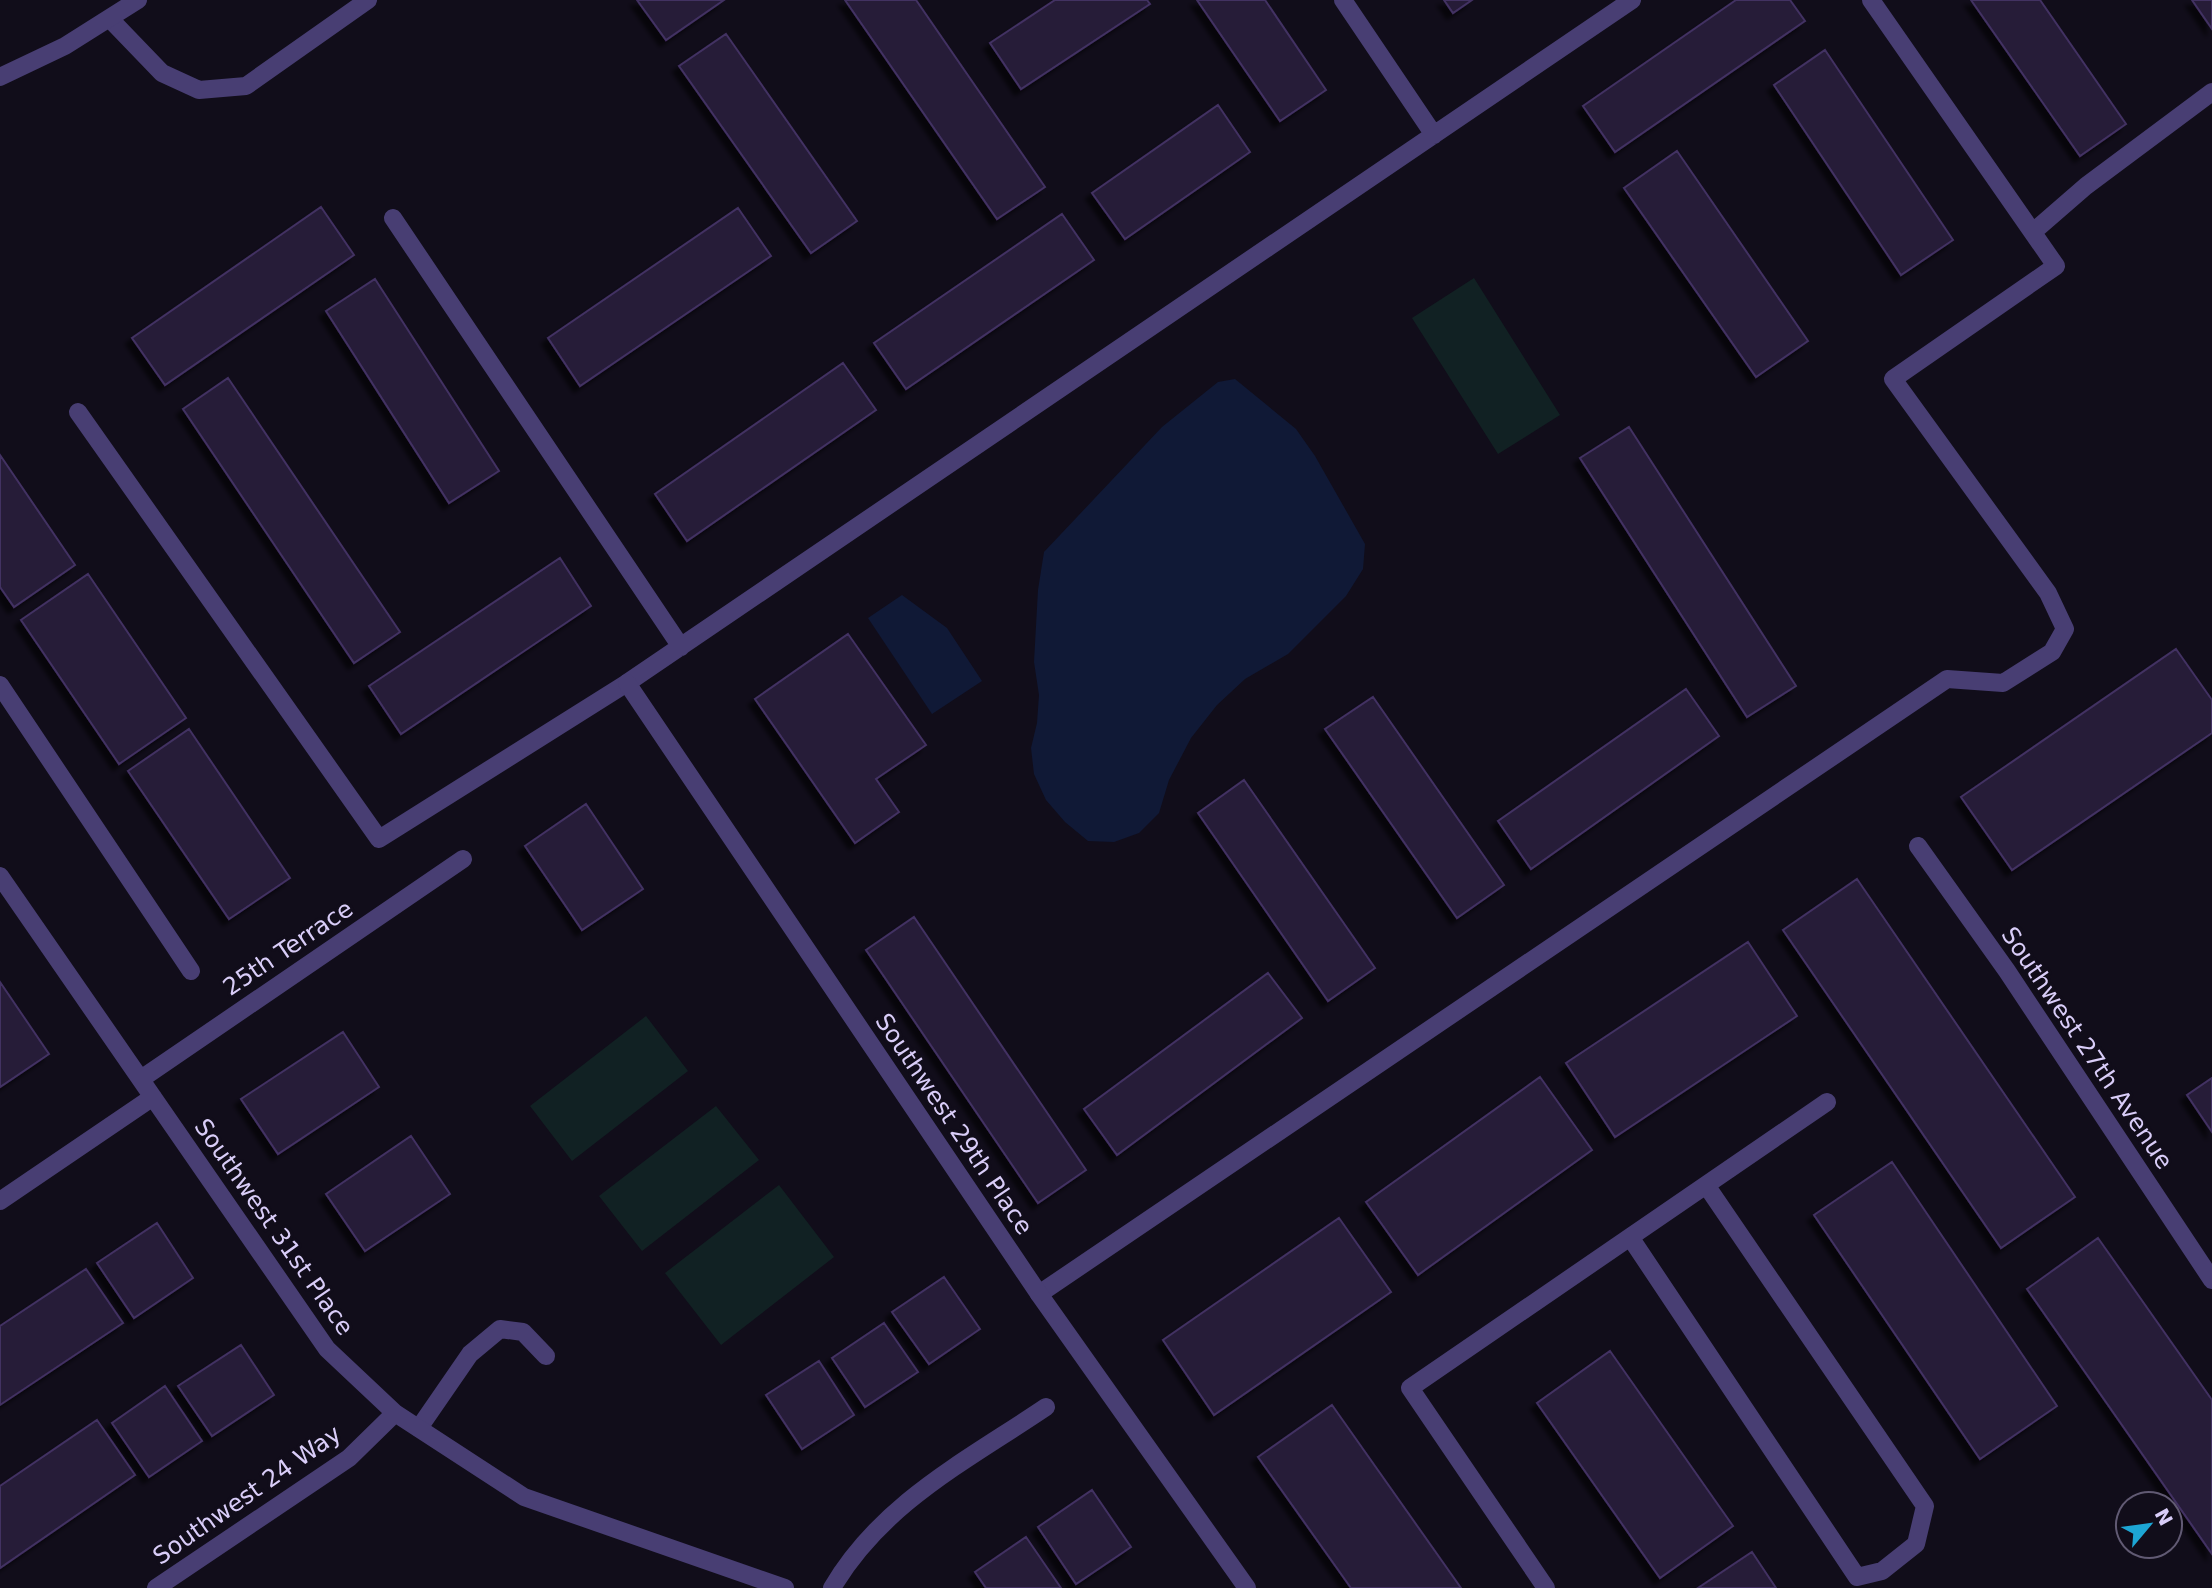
<svg xmlns="http://www.w3.org/2000/svg" width="2212" height="1588" viewBox="0 0 2212 1588" font-family="'DejaVu Sans',sans-serif">
  <style>
    .green { fill: #112123 }
    .water { fill: #101936 }
    .building { fill: #261c39; stroke: #423162; stroke-width: 2; filter: url(#shadow) }
    .lines { fill: none; stroke-linecap: round; stroke-linejoin: round }
    .lane { stroke: #483e73; stroke-width: 18 }
    .street { stroke: #483e73; stroke-width: 18 }
    .labels { text-anchor: middle; stroke-width: 6; stroke-linejoin: round; paint-order: stroke }
    .street-label { font-size: 24px; fill: #d9cdf8; stroke: #110d1a }
  </style>
  <defs>
    <filter id="shadow"><feDropShadow dx="-6" dy="6" stdDeviation="2" flood-color="#0009"/></filter>
  </defs>
  <rect width="100%" height="100%" fill="#110d1a"/>
  <path class="green" d="M1474,278L1560,415L1498,454L1412,318Z
    M646,1016L688,1071L572,1161L530,1106Z
    M716,1106L759,1160L642,1251L599,1196Z
    M779,1185L834,1257L721,1345L665,1273Z"/>
  <path class="water" d="M1235,379L1296,429L1315,456L1365,544L1363,569L1346,596L1288,654L1245,679L1217,705L1191,738L1169,780L1159,813L1139,833L1114,842L1088,841L1065,822L1046,800L1034,774L1031,748L1037,723L1039,695L1034,662L1038,590L1044,552L1162,427L1218,382Z
    M902,595L947,628L982,681L932,714L868,618Z"/>
  <path class="building" d="M637,0H724L666,40Z
    M845,0H916L1045,187L997,219Z
    M1055,0H1147L1150,4L1021,89L990,43Z
    M1197,0H1265L1326,90L1280,121Z
    M1444,0H1472L1453,13Z
    M1736,0H1790L1805,21L1615,152L1583,106Z
    M1971,0H2040L2126,124L2080,156Z
    M2192,0H2212V29Z
    M726,34L857,221L811,253L679,66Z
    M1825,50L1953,240L1901,275L1774,85Z
    M1218,105L1250,152L1125,239L1092,193Z
    M1677,151L1808,341L1756,377L1624,188Z
    M321,207L354,255L165,385L132,338Z
    M738,208L771,256L580,386L548,338Z
    M1062,214L1094,260L906,389L874,343Z
    M375,279L499,471L449,503L326,311Z
    M843,363L876,410L687,541L655,494Z
    M228,378L400,632L354,663L183,409Z
    M1629,427L1796,686L1747,717L1580,458Z
    M0,455L75,565L14,607L0,587Z
    M560,558L591,606L401,734L369,686Z
    M88,574L186,718L119,764L21,620Z
    M848,634L926,745L876,779L899,812L855,843L755,699Z
    M2176,649L2212,700V733L2012,870L1961,797Z
    M1686,689L1719,736L1531,869L1498,821Z
    M1373,697L1504,885L1457,918L1325,729Z
    M189,729L290,878L229,919L128,771Z
    M1244,780L1375,968L1328,1001L1198,813Z
    M586,804L643,889L582,930L525,846Z
    M1857,879L2075,1197L2001,1248L1783,930Z
    M914,917L1086,1170L1038,1203L866,950Z
    M1748,942L1797,1016L1615,1137L1566,1063Z
    M1268,973L1302,1018L1117,1155L1084,1109Z
    M0,982L49,1054L0,1087Z
    M343,1032L379,1087L278,1154L241,1099Z
    M1540,1077L1592,1150L1418,1275L1366,1202Z
    M2212,1078V1132L2187,1095Z
    M411,1136L450,1194L365,1251L326,1194Z
    M1892,1162L2057,1406L1980,1459L1814,1215Z
    M1339,1218L1391,1292L1214,1415L1163,1340Z
    M157,1223L193,1278L134,1318L97,1263Z
    M2098,1238L2212,1400V1554L2027,1289Z
    M86,1269L123,1323L0,1405V1326Z
    M944,1277L980,1329L929,1364L892,1312Z
    M884,1323L918,1372L865,1407L832,1358Z
    M241,1345L274,1395L212,1436L178,1386Z
    M1610,1351L1733,1526L1660,1578L1537,1403Z
    M819,1361L854,1415L802,1449L766,1395Z
    M165,1386L202,1441L149,1477L112,1423Z
    M1332,1405L1461,1588H1351L1258,1457Z
    M97,1420L135,1475L0,1568V1486Z
    M1092,1490L1131,1547L1076,1584L1038,1527Z
    M1026,1537L1061,1588H986L975,1572Z
    M1752,1552L1776,1588H1698Z"/>
  <g class="lines">
    <path class="lane" d="M1343,0L1434,135
      M110,19L162,73L199,90L246,86L368,0
      M393,218L681,647
      M2033,232L2086,186L2212,92
      M78,412L379,839L627,683L1632,0
      M0,685L191,971
      M1630,1237L1857,1577L1882,1571L1916,1544L1925,1506L1706,1185
      M1039,1294L1947,679L2003,683L2052,652L2065,629L2048,593L1893,379L2056,266L1871,0
      M419,1428L470,1354L500,1329L523,1332L546,1356
      M832,1588C882,1503 966,1461 1046,1407
      M1546,1588L1410,1388L1827,1102"/>
    <path class="street" d="M0,77L65,46L138,0
      M627,683L1039,1294L1247,1588
      M1918,846L2007,971L2212,1280
      M0,876L327,1349L395,1413L524,1497L785,1588
      M141,1079L463,859
      M0,1201L153,1097
      M156,1588L349,1458L395,1413"/>
  </g>
  <g class="labels">
    <g class="street-label">
      <text transform="translate(288 948) rotate(-34)" y="8">25th Terrace</text>
      <text transform="translate(2087 1048) rotate(56)" y="8">Southwest 27th Avenue</text>
      <text transform="translate(954 1124) rotate(56)" y="8">Southwest 29th Place</text>
      <text transform="translate(274 1227) rotate(55)" y="8">Southwest 31st Place</text>
      <text transform="translate(247 1495) rotate(-35)" y="8">Southwest 24 Way</text>
    </g>
  </g>
  <g transform="translate(2149 1525) rotate(61)"><circle r="33" fill="#110d1a" stroke="#615a73" stroke-width="2"/>
  <path d="M0-5L12 26L0 18L-12 26Z" fill="#1da6d4"/>
  <text y="-10" font-size="19" font-weight="bold" text-anchor="middle" fill="#d9cdf8">N</text>
  </g>
</svg>
